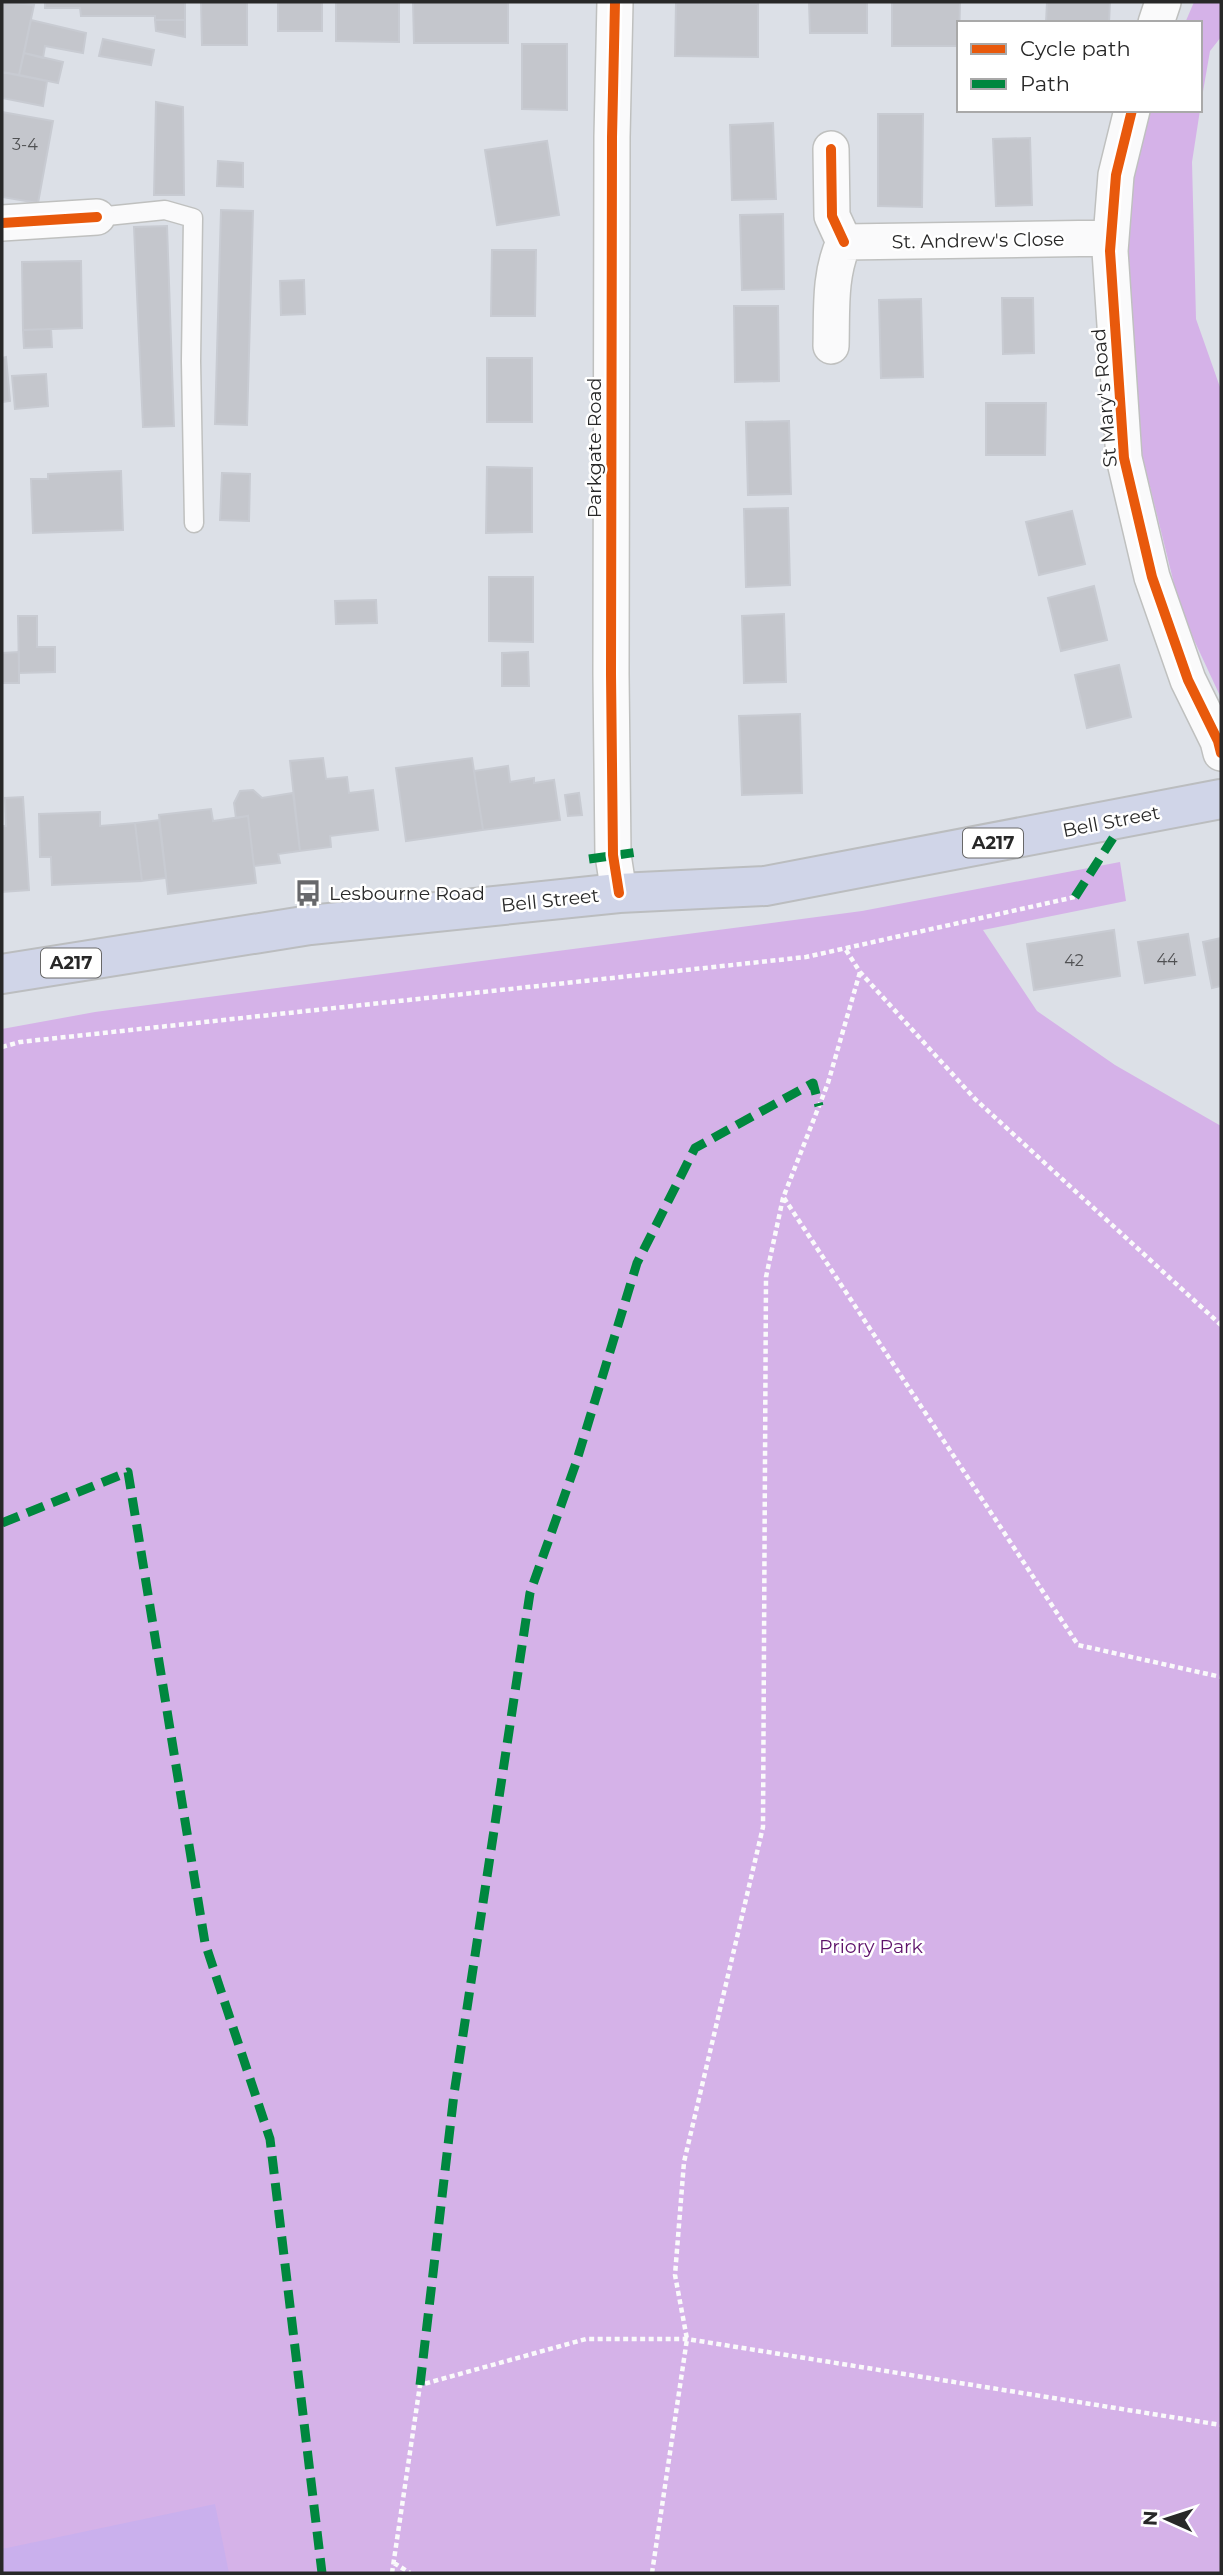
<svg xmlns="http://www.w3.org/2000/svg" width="1223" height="2575" viewBox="0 0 1223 2575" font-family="Montserrat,sans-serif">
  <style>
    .green { fill: #d5b2e8 }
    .pitch { fill: #cab0ed }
    .building { fill: #c4c6cc; stroke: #c8cbd2; stroke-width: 2 }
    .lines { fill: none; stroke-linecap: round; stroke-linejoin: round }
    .lane-casing { stroke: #bfc0bf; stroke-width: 21 }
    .street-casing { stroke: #bfc0bf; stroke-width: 38 }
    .primary-casing { stroke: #bbbdbf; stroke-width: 42 }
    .path { stroke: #fafafb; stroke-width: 4.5; stroke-dasharray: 5 3.5; stroke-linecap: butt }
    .lane { stroke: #fafafb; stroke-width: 18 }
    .street { stroke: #fafafb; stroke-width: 35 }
    .primary { stroke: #d0d5e8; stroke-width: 38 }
    .quiet { stroke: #00873e; stroke-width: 9; stroke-dasharray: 18 9; stroke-linecap: butt }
    .cycleway-casing { stroke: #fff; stroke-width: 15 }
    .cycleway { stroke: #e8590c; stroke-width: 10 }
    .labels { text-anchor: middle; stroke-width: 5; stroke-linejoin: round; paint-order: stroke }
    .number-label { font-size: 16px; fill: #505153 }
    .shield { fill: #fff; stroke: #686868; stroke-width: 2 }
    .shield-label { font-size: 18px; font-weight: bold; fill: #282828 }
    .street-label { font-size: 19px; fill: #282828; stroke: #fff }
    .poi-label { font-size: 19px; fill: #282828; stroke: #fff; text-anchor: start }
    .park-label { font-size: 19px; fill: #5e126a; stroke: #fff }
  </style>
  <rect width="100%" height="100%" fill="#dce0e7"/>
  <path class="green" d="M1194,2H1221V37L1210,51L1200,109V23H1185Z
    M1149,110H1200L1192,162L1196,319L1221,390V698L1181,612L1131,410L1126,186Z
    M1120,862L1126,901L983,930L1037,1011L1115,1065L1221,1126V2573H2V1029L95,1012L862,911Z"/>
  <path class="pitch" d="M215,2504L229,2573H2V2549Z"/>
  <path class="building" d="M2,2L34,5L19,75L2,72Z
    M45,2H185V20H155V16H81L80,8H45Z
    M201,2H247V45H202Z
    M278,2H322V31H278Z
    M336,2H399V42L336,41Z
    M413,2H508V43H414Z
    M809,2H867V33H810Z
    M892,2H960L959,46H892Z
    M1047,2H1110L1109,23H1046Z
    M676,3L758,4V57L675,56Z
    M31,20L86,33L83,53L45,46L43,58L24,53Z
    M155,20H185V37L156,31Z
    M103,39L154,50L151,65L99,56Z
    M522,44H567V110L522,109Z
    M24,53L63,62L58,83L19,75Z
    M2,72L47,81L43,106L2,98Z
    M156,102L183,107L184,195H154Z
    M2,112L53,121L38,203L2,197Z
    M878,114H923L922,207L878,206Z
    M773,123L776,199L732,200L730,125Z
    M1030,138L1032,205L996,206L993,139Z
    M547,141L559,215L497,225L485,150Z
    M218,161L243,163V187L217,186Z
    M221,210L253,211L247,425L215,424Z
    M783,214L784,289L742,290L740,215Z
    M167,226L174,426L143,427L134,227Z
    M492,250H536L535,316H491Z
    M81,261L82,328L23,330L22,262Z
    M304,280L305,314L281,315L280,281Z
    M1002,298H1033L1034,353L1003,354Z
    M921,299L923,377L881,378L879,300Z
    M734,306H778L779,381L735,382Z
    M51,329L52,347L24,348L23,330Z
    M6,357L10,401L2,402V358Z
    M487,358H532V422H487Z
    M46,374L48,406L15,409L12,376Z
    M986,403H1046L1045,455H986Z
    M789,421L791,494L748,495L746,422Z
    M487,467L532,468V532L486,533Z
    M121,471L123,530L33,533L31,479H48V474Z
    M222,473L250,474L249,521L220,520Z
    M788,508L790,585L746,587L744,509Z
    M1072,511L1085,564L1039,575L1026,522Z
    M489,577H533V642L489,641Z
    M1094,586L1107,640L1061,651L1048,598Z
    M376,600L377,623L336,624L335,601Z
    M784,614L786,682L744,683L742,616Z
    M18,616H37V647H55V672L19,673Z
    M19,652V683H2V653Z
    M528,652L529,686H502V653Z
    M1119,665L1131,717L1087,728L1075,675Z
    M800,714L802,793L742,795L739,716Z
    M323,758L326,779L347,777L349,793L373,790L378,830L330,836L331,847L300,851L290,761Z
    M472,758L483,830L406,841L396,768Z
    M508,766L510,782L534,778V783L554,780L560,820L483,830L474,771Z
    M253,790L262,798L293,793L300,851L278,854L280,863L254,866L248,816L236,818L234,803L240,791Z
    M579,793L582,815L568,816L565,795Z
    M23,797L29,890L2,892V826H6L5,798Z
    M211,809L213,821L248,816L256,883L168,894L159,815Z
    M100,812V826L135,823L142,881L52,885L51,857H40L39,814Z
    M159,820L166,878L142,881L135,823Z
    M1114,930L1120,976L1034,990L1027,944Z
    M1188,934L1195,975L1145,983L1138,942Z
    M1221,938V986L1212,988L1203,942Z"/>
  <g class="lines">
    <defs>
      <path id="lane" d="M97,217L165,210L193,218L191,361L194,523"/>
      <path id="street" d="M615,2L612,137L611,674L613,855L619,893
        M1156,23L1163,2
        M1132,110L1116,175L1110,251L1124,458L1152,577L1188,680L1218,741L1221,753
        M831,149L832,216L844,242
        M2,223L97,217
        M831,346C832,310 829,275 844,242L1111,238"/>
      <path id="primary" d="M2,974L310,925L619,893L765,886L1221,799"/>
    </defs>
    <use href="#lane" class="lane-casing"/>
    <use href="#street" class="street-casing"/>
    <use href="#primary" class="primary-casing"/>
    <path class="path" d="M846,950L860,972L975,1099L1221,1325
      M2,1047L20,1042L806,957L1075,897
      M784,1198L1078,1645L1221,1677
      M394,2563L410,2573
      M392,2573L420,2385L586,2339H687L1221,2425
      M652,2573L687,2339L675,2275L684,2162L763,1827L766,1277L783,1198L828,1083L860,972"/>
    <use href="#lane" class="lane"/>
    <use href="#street" class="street"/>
    <use href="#primary" class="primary"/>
    <path class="quiet" d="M589,859L638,852
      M1075,897L1113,838
      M2,1523L128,1472L205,1943L270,2139L322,2573
      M420,2385L454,2094L530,1593L576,1463L637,1263L695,1148L813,1083L819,1106"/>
    <defs>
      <path id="cycleway" d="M615,2L612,137L611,674L613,855L619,893
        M1132,110L1116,175L1110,251L1124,458L1152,577L1188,680L1218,741L1221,753
        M831,149L832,216L844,242
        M2,223L97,217"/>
    </defs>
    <use href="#cycleway" class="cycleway-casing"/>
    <use href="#cycleway" class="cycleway"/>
  </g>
  <defs>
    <symbol id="bus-bare" viewBox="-9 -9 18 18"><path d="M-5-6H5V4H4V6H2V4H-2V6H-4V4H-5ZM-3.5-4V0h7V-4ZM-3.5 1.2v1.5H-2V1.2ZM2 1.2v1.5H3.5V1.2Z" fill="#67686b" stroke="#fff" stroke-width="2.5" paint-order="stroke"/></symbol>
  </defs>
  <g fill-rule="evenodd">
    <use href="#bus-bare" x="289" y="874" width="38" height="38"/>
  </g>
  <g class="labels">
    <g class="number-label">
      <text x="25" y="150">3-4</text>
      <text x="1167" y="965">44</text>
      <text x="1074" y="966">42</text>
    </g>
    <g class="shield">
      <rect x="963" y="828.5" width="60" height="29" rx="5"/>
      <rect x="41" y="948.5" width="60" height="29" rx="5"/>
    </g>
    <g class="shield-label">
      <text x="993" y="849">A217</text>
      <text x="71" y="969">A217</text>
    </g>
    <g class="street-label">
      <text transform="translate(978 240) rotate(-1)" y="7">St. Andrew's Close</text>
      <text transform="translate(1104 398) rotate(-95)" y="7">St Mary's Road</text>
      <text transform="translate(594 448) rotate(-90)" y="7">Parkgate Road</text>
      <text transform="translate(1111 821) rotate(-11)" y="7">Bell Street</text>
      <text transform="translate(550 900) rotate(-6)" y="7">Bell Street</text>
    </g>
    <g class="poi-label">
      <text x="329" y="900">Lesbourne Road</text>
    </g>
    <g class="park-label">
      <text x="871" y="1953">Priory Park</text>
    </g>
  </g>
  <rect width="1223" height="2575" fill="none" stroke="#282828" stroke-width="7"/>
  <rect x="957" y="21" width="245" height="91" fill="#ffffff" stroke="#a9a9a9" stroke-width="2"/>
  <rect x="971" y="44" width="35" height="10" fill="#e8590c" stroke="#a9a9a9" stroke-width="2"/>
  <text x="1020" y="56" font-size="21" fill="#282828">Cycle path</text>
  <rect x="971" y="79" width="35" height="10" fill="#00873e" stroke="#a9a9a9" stroke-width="2"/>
  <text x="1020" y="91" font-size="21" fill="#282828">Path</text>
  <g transform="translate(1167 2519) rotate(273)" stroke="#ffffff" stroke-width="5" paint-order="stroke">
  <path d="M0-5L12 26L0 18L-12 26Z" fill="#282828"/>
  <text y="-10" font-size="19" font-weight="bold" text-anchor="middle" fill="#282828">N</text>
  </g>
</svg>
